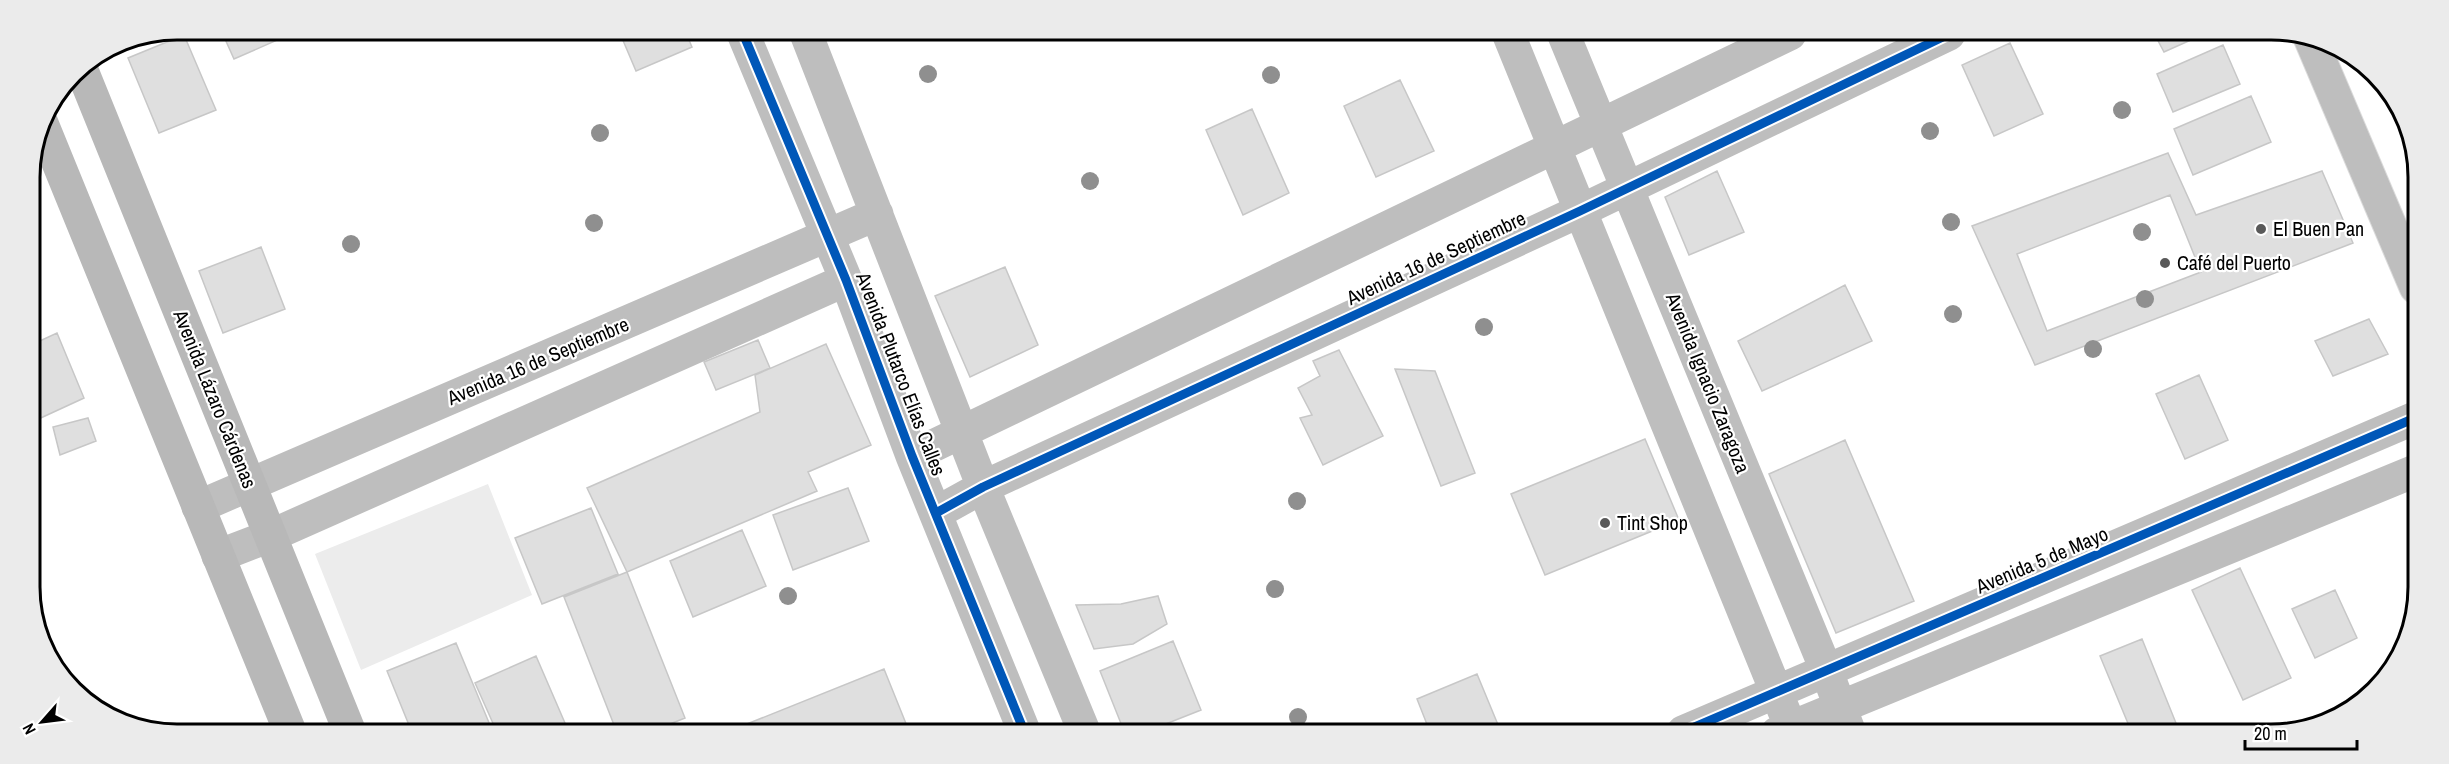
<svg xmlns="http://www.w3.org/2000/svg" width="2449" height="764" viewBox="0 0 2449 764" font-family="'Archivo Narrow',sans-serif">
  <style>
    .green { fill: #ececec }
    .building { fill: #dfdfdf; stroke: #c7c7c7; stroke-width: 1.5; fill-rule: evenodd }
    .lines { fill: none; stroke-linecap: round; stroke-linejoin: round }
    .primary-casing { stroke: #dbdbdb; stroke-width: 35 }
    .street { stroke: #bebebe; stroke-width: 33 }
    .secondary { stroke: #b8b8b8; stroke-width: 33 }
    .primary { stroke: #bebebe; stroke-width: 33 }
    .cycleway-casing { stroke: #fff; stroke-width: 13 }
    .cycleway { stroke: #0057b8; stroke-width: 9 }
    .tree { fill: #8f8f8f }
    .poi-dot { fill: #595959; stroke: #fff; stroke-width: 2 }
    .labels { text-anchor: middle; stroke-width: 4.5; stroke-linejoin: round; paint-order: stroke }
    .poi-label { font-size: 20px; fill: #000; stroke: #fff; text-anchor: start }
    .street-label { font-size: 20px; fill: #000; stroke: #fff }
    .rim { fill: none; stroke: #000; stroke-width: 3 }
  </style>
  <rect width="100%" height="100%" fill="#fff"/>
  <path class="green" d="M488,484L532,595L361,670L315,554Z"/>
  <path class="building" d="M221,30H289L291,34L234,59Z
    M619,31H685L692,47L636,71Z
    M184,35L216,110L159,133L128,58Z
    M2155,35H2202L2164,52Z
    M2010,43L2043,114L1994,136L1962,65Z
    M2223,45L2240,84L2173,112L2157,74Z
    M1400,80L1434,151L1376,177L1344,106Z
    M2251,96L2271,142L2193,175L2174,129Z
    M1252,109L1289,193L1243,215L1206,130Z
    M2168,153L2196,215L2322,171L2353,243L2035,365L1972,226ZM2170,195L2201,272L2047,331L2017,254Z
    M1717,171L1744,232L1689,255L1665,197Z
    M261,247L285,309L223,333L199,271Z
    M1005,267L1038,345L970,377L935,296Z
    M1845,285L1872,341L1762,391L1738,341Z
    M2369,319L2388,354L2333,376L2315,341Z
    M57,333L84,398L32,422L31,345Z
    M758,340L770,368L716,390L704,362Z
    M826,344L871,445L808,472L817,491L627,572L587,488L760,412L755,375Z
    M1339,350L1383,436L1323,465L1300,418L1312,415L1298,388L1320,376L1313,361Z
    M1395,369L1435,371L1475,473L1441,486Z
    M2199,375L2228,440L2185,459L2156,394Z
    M88,418L96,441L60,455L53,427Z
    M1645,439L1679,520L1545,575L1511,494Z
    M1845,440L1914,601L1836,633L1769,474Z
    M848,488L869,541L793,570L773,515Z
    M591,508L618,574L542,604L515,538Z
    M742,530L766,586L693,617L670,561Z
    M2240,568L2291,678L2243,700L2192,590Z
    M627,572L685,718L655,730H616L564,597Z
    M2335,590L2357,638L2315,658L2292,609Z
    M1158,596L1167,624L1133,644L1094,649L1076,605L1121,604Z
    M2142,639L2180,733H2132L2100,656Z
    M1173,641L1201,710L1148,731H1124L1100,671Z
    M456,643L492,730H411L387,671Z
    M536,656L568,730H496L475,683Z
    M884,669L909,731L732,730Z
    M1477,674L1501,732H1430L1417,699Z"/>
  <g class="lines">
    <defs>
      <path id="primary" d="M2309,35L2416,287"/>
    </defs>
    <use href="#primary" class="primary-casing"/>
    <path class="street" d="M742,31L846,280L912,456L1024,731
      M805,31L983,487L1084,731
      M1508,33L1793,733
      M1563,33L1827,672L1850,733
      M912,456L1790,34
      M198,507L877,214
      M936,513L983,487L1580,211L1949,34
      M218,556L270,536L846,280
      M1683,732L2415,418
      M1777,733L2415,471"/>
    <path class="secondary" d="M81,68L349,730
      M41,121L289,729"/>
    <use href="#primary" class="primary"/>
    <defs>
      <path id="cycleway" d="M742,31L846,280L912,456L1024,731
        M936,513L983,487L1580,211L1949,34
        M1683,732L2415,418"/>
    </defs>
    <use href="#cycleway" class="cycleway-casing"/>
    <use href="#cycleway" class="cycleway"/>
  </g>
  <g class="tree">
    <circle cx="928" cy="74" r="9"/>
    <circle cx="1271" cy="75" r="9"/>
    <circle cx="2122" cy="110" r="9"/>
    <circle cx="1930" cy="131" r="9"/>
    <circle cx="600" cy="133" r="9"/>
    <circle cx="1090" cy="181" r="9"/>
    <circle cx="1951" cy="222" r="9"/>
    <circle cx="594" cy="223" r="9"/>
    <circle cx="2142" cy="232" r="9"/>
    <circle cx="351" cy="244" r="9"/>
    <circle cx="2145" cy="299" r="9"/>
    <circle cx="1953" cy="314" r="9"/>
    <circle cx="1484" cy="327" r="9"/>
    <circle cx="2093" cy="349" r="9"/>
    <circle cx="1297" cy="501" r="9"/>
    <circle cx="1275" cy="589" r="9"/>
    <circle cx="788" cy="596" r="9"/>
    <circle cx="1298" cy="717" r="9"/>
  </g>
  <g class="poi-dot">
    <circle cx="2261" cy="229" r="6"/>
    <circle cx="2165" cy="263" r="6"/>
    <circle cx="1605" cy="523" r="6"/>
  </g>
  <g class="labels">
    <g class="poi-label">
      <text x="2273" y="236">El Buen Pan</text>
      <text x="2177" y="270">Café del Puerto</text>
      <text x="1617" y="530">Tint Shop</text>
    </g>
    <g class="street-label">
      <text transform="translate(1436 258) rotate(-25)" y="7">Avenida 16 de Septiembre</text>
      <text transform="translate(538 361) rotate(-23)" y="7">Avenida 16 de Septiembre</text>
      <text transform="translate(901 374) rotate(69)" y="7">Avenida Plutarco Elías Calles</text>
      <text transform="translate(1708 383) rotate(68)" y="7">Avenida Ignacio Zaragoza</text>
      <text transform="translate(215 399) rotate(68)" y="7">Avenida Lázaro Cárdenas</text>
      <text transform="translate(2042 560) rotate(-23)" y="7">Avenida 5 de Mayo</text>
    </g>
  </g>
  <path d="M0 0H2449V764H0ZM177 40H2271A137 137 0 0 1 2408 177V587A137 137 0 0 1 2271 724H177A137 137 0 0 1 40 587V177A137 137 0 0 1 177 40Z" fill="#ebebeb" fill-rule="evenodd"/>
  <path class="rim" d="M177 40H2271A137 137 0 0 1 2408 177V587A137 137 0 0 1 2271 724H177A137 137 0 0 1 40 587V177A137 137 0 0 1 177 40Z"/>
  <g transform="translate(42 722) rotate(242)" stroke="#ffffff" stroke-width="4.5" paint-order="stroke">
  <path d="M0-4.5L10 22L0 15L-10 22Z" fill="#000000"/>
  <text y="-9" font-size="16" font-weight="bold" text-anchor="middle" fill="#000000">N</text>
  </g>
  <path d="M2245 740v9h112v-9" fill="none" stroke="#000000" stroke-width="3"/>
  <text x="2254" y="740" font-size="18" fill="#000000" stroke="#ffffff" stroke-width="4.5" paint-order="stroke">20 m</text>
</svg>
